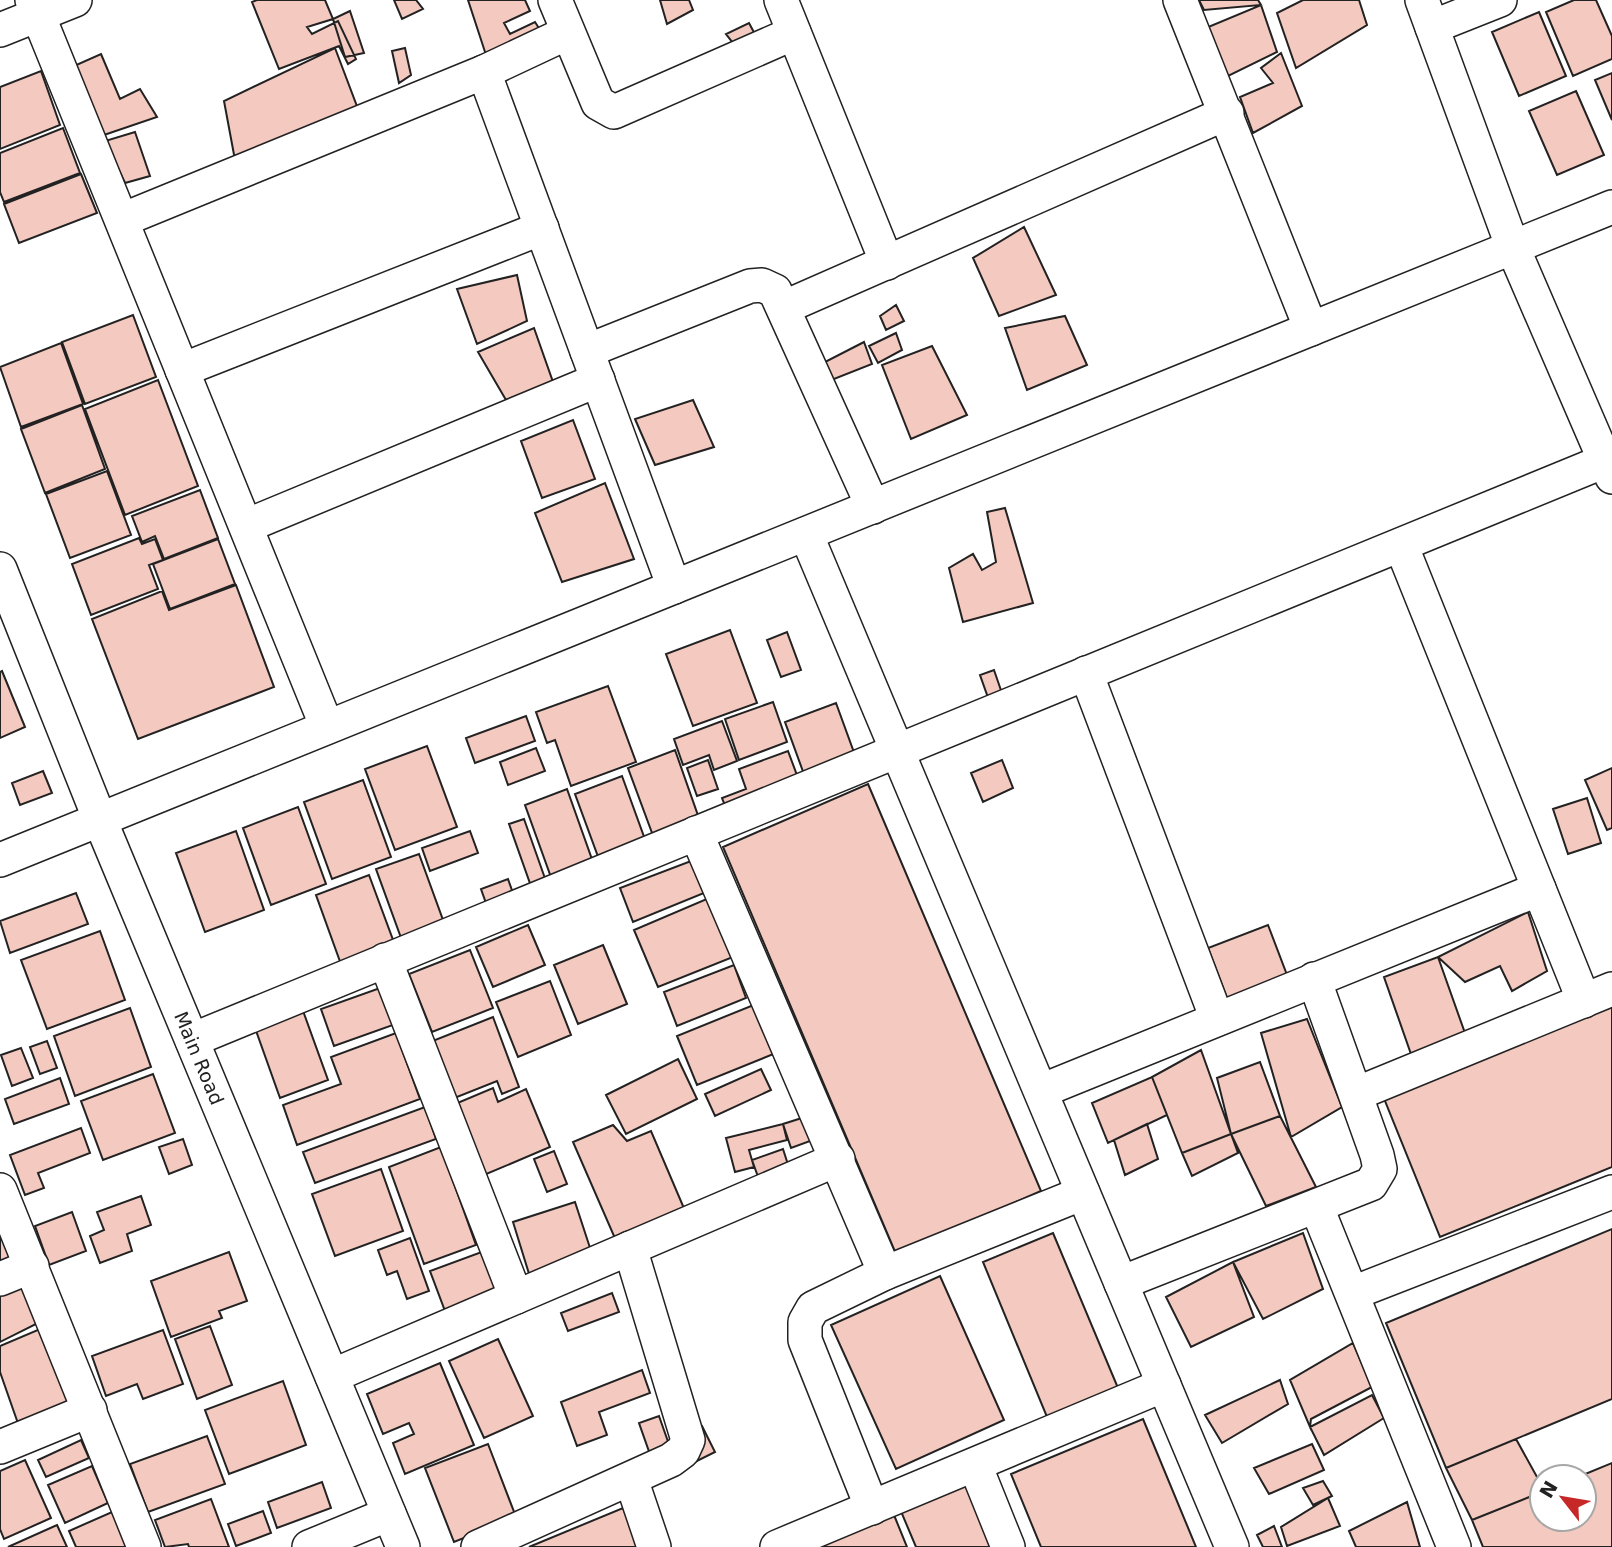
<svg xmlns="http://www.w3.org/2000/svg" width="1612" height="1547" viewBox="0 0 1612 1547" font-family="'DejaVu Sans',sans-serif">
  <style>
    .building { fill: #f3c9c0; stroke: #222; stroke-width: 2 }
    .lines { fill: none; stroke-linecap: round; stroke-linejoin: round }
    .minor-casing { stroke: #222; stroke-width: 36 }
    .minor { stroke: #fff; stroke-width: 33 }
    .labels { text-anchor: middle; stroke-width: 5; stroke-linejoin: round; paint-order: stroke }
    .street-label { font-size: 19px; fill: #222; stroke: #fff }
  </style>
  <rect width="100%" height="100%" fill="#fff"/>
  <path class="building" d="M257,0H325L333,19L307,27L312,34L338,21L356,59L348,64L339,46L279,69L252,2Z
    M394,0H416L423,9L402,19Z
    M468,0H525L530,11L504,23L510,34L535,22L542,33L487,58Z
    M660,0H689L693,10L667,24Z
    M1199,0H1258L1261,5L1204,10Z
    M1303,0H1359L1367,25L1296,68L1277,13Z
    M1574,0H1596L1612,36V59L1573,76L1546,12Z
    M1261,5L1277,52L1222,79L1201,30Z
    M350,11L364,53L345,57L333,19Z
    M1539,12L1566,76L1519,96L1492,32Z
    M749,23L758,40L740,52L726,34Z
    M335,48L358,109L235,160L224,101Z
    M405,48L411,75L399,83L392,51Z
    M1281,53L1302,106L1253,133L1240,97L1273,83L1261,68Z
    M101,54L120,99L140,89L157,117L104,135L74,66Z
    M41,71L60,125L0,149V87Z
    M1612,73V120L1595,80Z
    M1576,91L1604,155L1557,175L1529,111Z
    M63,128L80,173L4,202L0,192V153Z
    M135,132L150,176L125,183L105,141Z
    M81,174L97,213L19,243L4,204Z
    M1024,227L1056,295L999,316L973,258Z
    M517,275L527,321L477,344L457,289Z
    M896,305L904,321L886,330L880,316Z
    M133,315L156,377L85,404L62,342Z
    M1065,316L1087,365L1027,390L1005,328Z
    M534,328L553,382L506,400L478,352Z
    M896,333L902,350L878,363L869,346Z
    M864,342L872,364L829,381L823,363Z
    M61,343L83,404L21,427L0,367Z
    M932,346L967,415L911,439L882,365Z
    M158,380L198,486L125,515L85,409Z
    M693,400L714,447L655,465L635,419Z
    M82,405L105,469L45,493L21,429Z
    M573,420L595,479L542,498L521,441Z
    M107,471L131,535L70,558L46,494Z
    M605,483L634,559L562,582L535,513Z
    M200,490L218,538L164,559L155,536L142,542L132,516Z
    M1005,508L1033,603L963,622L949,568L973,554L982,570L996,562L987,512Z
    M139,538L142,544L155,539L163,560L149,565L158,589L91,615L72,564Z
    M218,539L235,584L170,609L153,564Z
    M236,585L274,687L138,739L92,619L162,591L169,610Z
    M730,630L757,703L693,726L666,654Z
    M787,632L801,670L781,677L767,640Z
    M994,670L1005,702L991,706L980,675Z
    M2,671L25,727L0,738V672Z
    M608,686L636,762L571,786L555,740L547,743L536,712Z
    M773,702L787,742L739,760L725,719Z
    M836,703L856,758L805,777L785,722Z
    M526,716L535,741L475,763L466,738Z
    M722,721L737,761L714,770L709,755L683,765L674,739Z
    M427,746L457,827L395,850L365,769Z
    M536,748L545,771L508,785L500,762Z
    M675,750L701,824L655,841L628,768Z
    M788,751L801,786L728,813L722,798L746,789L739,769Z
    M708,760L718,789L697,796L687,768Z
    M1002,760L1013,788L983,802L971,773Z
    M1612,768V828L1607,830L1585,780Z
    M43,771L52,793L20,805L12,783Z
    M622,776L647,845L600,862L575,794Z
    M363,780L391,857L332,879L304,802Z
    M868,784L1041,1191L896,1254L723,847Z
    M567,789L594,865L552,880L525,805Z
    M1587,798L1601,843L1568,854L1553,809Z
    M298,807L326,884L271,905L243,828Z
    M524,819L547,884L532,889L509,824Z
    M236,831L264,910L205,932L176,853Z
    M470,831L478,853L430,871L422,848Z
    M419,854L447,931L404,946L376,869Z
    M691,861L704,893L633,922L620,888Z
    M369,875L396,948L342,967L316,895Z
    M508,879L514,896L487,906L481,889Z
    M76,893L88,924L10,953L0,921Z
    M709,898L733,957L658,987L634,930Z
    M1528,912L1547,971L1512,991L1500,966L1465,982L1438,957Z
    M528,925L545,965L493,987L476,947Z
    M1268,925L1287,975L1227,998L1208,948Z
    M100,931L125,1000L47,1029L21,960Z
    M603,945L627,1004L578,1024L554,965Z
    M470,950L493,1008L432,1032L409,974Z
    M1438,957L1466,1036L1412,1057L1384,977Z
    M734,965L746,998L677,1026L664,992Z
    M550,981L571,1035L518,1057L496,1002Z
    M380,988L393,1025L334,1046L321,1009Z
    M1612,996V1167L1440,1237L1381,1091Z
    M756,1004L776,1053L697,1085L677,1036Z
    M130,1008L151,1067L75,1096L54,1036Z
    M302,1008L328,1080L280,1098L254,1025Z
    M493,1017L519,1087L502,1094L497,1081L452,1099L430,1042Z
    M1307,1019L1342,1107L1291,1137L1261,1033Z
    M396,1033L420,1099L297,1145L283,1105L341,1084L331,1057Z
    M47,1041L57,1068L40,1074L30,1047Z
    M21,1048L33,1078L12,1086L1,1055Z
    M1201,1050L1231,1134L1182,1153L1152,1077Z
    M678,1059L697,1099L626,1134L606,1095Z
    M1260,1062L1280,1116L1231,1134L1217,1078Z
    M761,1069L771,1090L715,1116L705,1094Z
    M153,1074L175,1133L103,1160L81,1101Z
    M1152,1077L1167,1115L1108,1143L1092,1103Z
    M60,1078L69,1104L14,1124L5,1099Z
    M493,1088L498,1102L526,1089L550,1147L484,1175L455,1104Z
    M425,1107L436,1139L315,1183L303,1152Z
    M1280,1116L1316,1187L1266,1206L1231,1134Z
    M805,1117L813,1140L791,1148L783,1124Z
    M783,1124L787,1140L749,1150L754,1167L735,1172L726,1138Z
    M1147,1124L1158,1159L1125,1175L1114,1140Z
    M613,1125L627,1141L651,1131L686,1213L617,1243L573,1142Z
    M81,1128L90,1153L38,1173L44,1188L25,1195L10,1155Z
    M1231,1134L1238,1153L1192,1176L1182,1153Z
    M183,1139L192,1165L169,1174L159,1147Z
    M441,1147L476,1245L424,1264L389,1167Z
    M783,1149L791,1174L761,1185L752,1160Z
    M554,1151L567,1184L547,1192L534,1159Z
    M381,1169L403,1231L335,1256L312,1194Z
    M141,1196L151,1225L127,1234L132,1251L100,1263L90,1236L104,1230L97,1212Z
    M575,1202L593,1257L530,1277L513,1222Z
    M72,1212L86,1251L49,1265L35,1226Z
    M0,1224L13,1259L0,1264Z
    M1612,1229V1399L1446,1468L1386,1323Z
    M1053,1233L1118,1388L1047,1417L983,1262Z
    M1303,1233L1323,1289L1263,1319L1233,1262Z
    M410,1238L429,1291L407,1299L397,1271L387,1275L378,1250Z
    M487,1250L504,1299L448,1319L430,1271Z
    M229,1252L247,1301L219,1311L222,1318L171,1337L151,1281Z
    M1233,1262L1254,1317L1191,1347L1166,1297Z
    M940,1276L1004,1420L896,1469L831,1325Z
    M25,1280L40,1322L0,1342V1291Z
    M612,1293L619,1312L568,1331L561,1313Z
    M210,1326L232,1385L197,1399L175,1339Z
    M40,1329L72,1411L21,1432L0,1372V1346Z
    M163,1330L183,1384L143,1399L137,1384L106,1396L92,1356Z
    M498,1339L533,1416L484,1438L449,1361Z
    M1353,1343L1372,1387L1311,1419L1310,1427L1290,1380Z
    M440,1363L474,1445L405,1474L393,1443L414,1434L409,1423L383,1434L367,1394Z
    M642,1370L650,1393L599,1412L607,1435L577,1446L561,1402Z
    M1280,1380L1288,1404L1222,1443L1205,1415Z
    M283,1381L306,1445L229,1474L205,1410Z
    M1372,1395L1384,1418L1324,1455L1310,1427Z
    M659,1416L672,1453L652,1460L639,1423Z
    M1143,1419L1196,1547H1041L1011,1474Z
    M702,1426L715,1452L689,1465L676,1440Z
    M207,1436L225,1484L148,1512L130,1464Z
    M1516,1439L1542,1486V1492L1472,1520L1446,1468Z
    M81,1440L89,1458L46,1477L38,1460Z
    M488,1444L516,1517L454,1542L425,1468Z
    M1312,1444L1324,1470L1269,1494L1254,1468Z
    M25,1460L51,1518L4,1539L0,1529V1471Z
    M1612,1463V1547H1483L1472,1520L1542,1492V1519H1584V1477H1578Z
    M92,1466L108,1503L65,1523L48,1485Z
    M972,1479L1000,1547H916L900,1509Z
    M1323,1481L1332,1496L1313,1505L1303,1488Z
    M322,1482L331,1508L277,1528L268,1502Z
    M1328,1498L1340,1526L1287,1546L1281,1527Z
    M211,1499L229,1547H189L188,1544L165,1547L155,1520Z
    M1407,1502L1420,1547H1356L1349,1531Z
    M623,1508L639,1547H529Z
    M263,1511L271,1533L236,1546L228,1524Z
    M112,1512L128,1547H76L69,1531Z
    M894,1515L907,1547H817Z
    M57,1525L67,1547H8Z
    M1274,1526L1282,1547H1263L1257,1535Z"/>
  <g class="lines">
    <defs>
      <g id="minor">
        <path d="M32,0L327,727"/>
        <path d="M555,0L598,103L614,112L794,33"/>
        <path d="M781,0L887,263"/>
        <path d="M1180,0L1311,329"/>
        <path d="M1422,0L1513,248L1612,477"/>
        <path d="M1432,27L1500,0"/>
        <path d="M0,30L75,0"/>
        <path d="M484,72L674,587"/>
        <path d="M122,220L484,72L567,33"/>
        <path d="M785,307L1227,113"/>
        <path d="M587,351L750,286L762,285L775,291L873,507"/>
        <path d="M182,370L542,228"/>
        <path d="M246,526L598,380"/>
        <path d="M806,534L1232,1547"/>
        <path d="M1401,545L1584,1001"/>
        <path id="s1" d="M0,569L100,820L403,1547"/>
        <path d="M1086,673L1217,1019"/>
        <path d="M696,833L885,1273"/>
        <path d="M0,860L1612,207"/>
        <path d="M385,960L516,1297"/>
        <path d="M192,1040L1612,458"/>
        <path d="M1041,1091L1539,889"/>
        <path d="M1356,1094L1612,989"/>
        <path d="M0,1190L144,1547"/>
        <path d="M1317,1208L1454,1547"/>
        <path d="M0,1279L32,1266"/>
        <path d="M1121,1283L1371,1184L1380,1169L1377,1155L1314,979"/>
        <path d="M1353,1293L1612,1192"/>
        <path d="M332,1376L838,1159"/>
        <path d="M0,1447L90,1410"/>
        <path d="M975,1465L1008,1547"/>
        <path d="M631,1479L654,1547"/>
        <path d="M872,1508L805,1340V1322L813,1308L885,1273L1083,1193"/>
        <path d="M309,1547L389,1514"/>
        <path d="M478,1547L671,1460L683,1451L688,1440L630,1248"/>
        <path d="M777,1547L1164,1385"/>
      </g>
    </defs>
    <use href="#minor" class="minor-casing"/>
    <use href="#minor" class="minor"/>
  </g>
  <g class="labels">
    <g class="street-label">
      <text dy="7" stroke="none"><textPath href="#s1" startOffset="528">Main Road</textPath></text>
    </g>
  </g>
  <g transform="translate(1563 1498) rotate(301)"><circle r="33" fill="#ffffff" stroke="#a7a7a7" stroke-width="2"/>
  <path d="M0-5L12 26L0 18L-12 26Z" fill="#c62828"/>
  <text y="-10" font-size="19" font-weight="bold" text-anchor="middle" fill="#222222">N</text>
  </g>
</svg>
